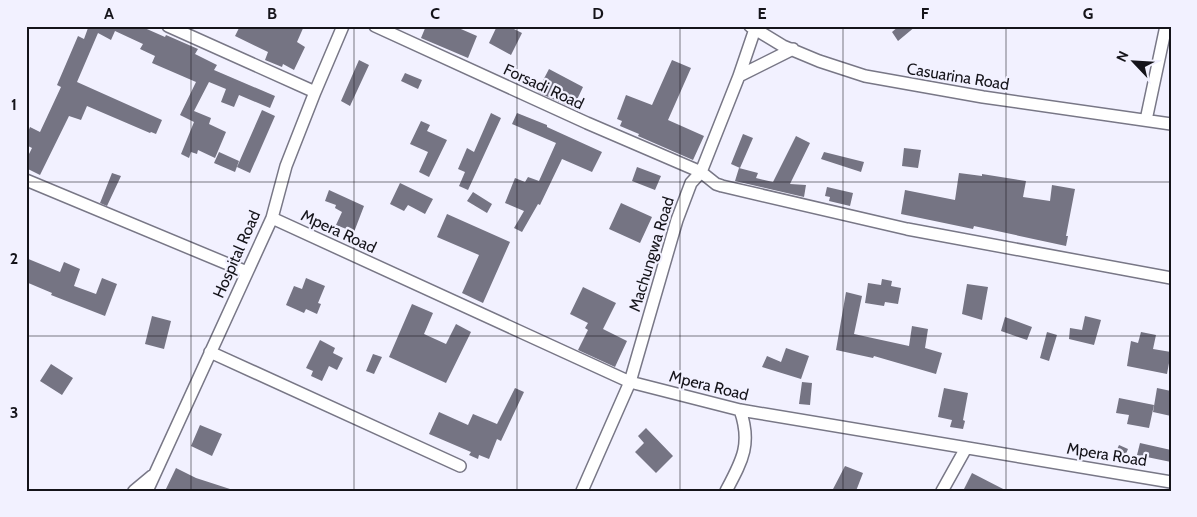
<svg xmlns="http://www.w3.org/2000/svg" width="1197" height="517" viewBox="0 0 1197 517" font-family="Cabin,sans-serif">
  <style>
    .building { fill: #757483 }
    .lines { fill: none; stroke-linecap: round; stroke-linejoin: round }
    .minor-casing { stroke: #787786; stroke-width: 14 }
    .minor { stroke: #fff; stroke-width: 11 }
    .grid { fill: none; stroke: #15141a; stroke-width: 1; stroke-opacity: 0.55 }
    .labels { text-anchor: middle; stroke-width: 4.5; stroke-linejoin: round; paint-order: stroke }
    .street-label { font-size: 16px; fill: #15141a; stroke: #f2f1ff }
    .neatline { fill: none; stroke: #15141a; stroke-width: 2 }
    .grid-label { font-size: 16px; text-anchor: middle; font-weight: bold; fill: #15141a }
  </style>
  <rect width="100%" height="100%" fill="#f2f1ff"/>
  <path class="building" d="M83,26H140L165,37L166,35L198,49L195,54L217,65L214,70L275,96L270,108L239,95L234,107L221,102L226,89L209,82L194,111L211,118L209,124L226,132L215,158L198,150L197,154L191,152L189,158L181,154L194,122L180,115L196,82L152,63L155,56L140,49L143,44L115,31L111,40L98,33L77,82L162,120L156,134L151,132L150,133L87,106L81,120L69,116L40,175L26,168V160L32,148L26,145V137L30,127L40,132L61,87L57,85L78,36L84,39L88,28Z
    M240,26H304L297,42L305,47L294,70L283,64L282,67L265,60L268,52L235,36Z
    M426,26H454L477,36L468,58L421,38Z
    M497,26H508L522,33L511,55L489,43Z
    M899,26H916L898,41L892,32Z
    M359,60L369,65L350,106L341,101Z
    M672,60L691,68L668,120L704,136L693,160L638,136L639,134L620,126L622,121L617,119L626,95L652,105Z
    M549,69L583,87L573,108L537,92Z
    M405,73L422,80L418,89L401,81Z
    M262,110L275,116L250,173L237,167Z
    M491,113L501,118L468,190L459,186L465,172L458,169L467,148L474,152Z
    M517,113L547,125V127L602,152L592,172L562,159L540,205L538,204L522,232L514,228L524,211L505,203L515,178L525,182L528,177L539,181L556,143L512,124Z
    M421,121L430,125L427,131L447,140L429,177L419,172L428,152L410,144Z
    M743,134L753,138L740,168L731,164Z
    M796,136L810,143L790,184L806,185L804,197L735,181L739,168L758,173L756,178L773,182Z
    M904,148L921,150L918,168L902,166Z
    M219,152L239,161L235,172L214,163Z
    M824,152L864,162L861,172L821,159Z
    M637,167L661,176L655,190L632,181Z
    M112,173L121,176L107,206L100,203Z
    M959,173L982,176V174L1026,181L1023,197L1050,201L1052,185L1075,189L1066,236H1068L1066,246L974,226L973,229L901,214L905,190L955,200Z
    M400,183L433,199L425,214L408,205L404,211L390,204Z
    M827,187L853,193L850,206L829,201L830,197L825,196Z
    M329,190L364,206L354,232L336,225L342,212L335,208L336,205L325,201Z
    M473,192L492,204L487,213L467,201Z
    M621,203L652,217L640,243L609,229Z
    M447,214L510,242L483,303L462,293L479,255L437,237Z
    M26,258L60,272L64,262L80,269L74,286L96,294L102,278L117,284L105,316L51,295L52,293L26,282Z
    M306,278L325,286L318,303L321,304L317,314L306,309L304,313L286,305L294,286L302,289Z
    M882,279L892,281L891,286L901,288L898,304L885,302L884,306L865,303L868,283L881,285Z
    M967,284L988,287L982,320L962,314Z
    M583,287L616,303L603,329L627,341L615,367L578,350L588,330L585,328L588,323L570,314Z
    M846,292L862,296L854,334L909,346L912,326L928,329L925,348L942,353L936,374L874,356L873,358L836,350Z
    M412,304L433,313L424,334L446,344L456,324L471,332L446,383L389,357Z
    M152,316L171,321L164,349L145,344Z
    M1085,316L1101,320L1094,345L1069,339L1070,328L1082,330Z
    M1005,317L1032,327L1027,340L1001,331Z
    M1047,332L1057,335L1049,361L1040,358Z
    M1141,332L1156,335L1153,349L1171,352L1167,374L1127,366L1131,341L1138,343Z
    M320,340L335,348L333,353L343,358L337,370L329,366L322,381L311,376L313,371L306,368Z
    M786,348L809,356L801,379L762,367L767,356L781,362Z
    M373,354L382,357L374,374L366,371Z
    M51,364L73,378L62,395L40,381Z
    M802,382L812,383L810,405L799,404Z
    M515,388L524,392L501,441L497,439L489,459L479,455L478,459L469,455L471,452L429,434L439,412L468,425L473,414L497,424Z
    M944,388L968,393L963,420L965,421L963,429L950,427L952,420L938,417Z
    M1157,388L1171,391V416L1153,412Z
    M1119,398L1154,405L1149,428L1127,424L1129,415L1116,413Z
    M200,425L222,434L212,456L191,446Z
    M646,428L673,456L656,473L635,452L644,443L638,436Z
    M1140,443L1171,450V462L1137,455Z
    M1119,445L1128,449L1122,463L1113,459Z
    M845,466L863,473L856,491H832Z
    M176,468L196,478L230,489L229,491H165Z
    M972,473L1007,491H963Z"/>
  <g class="lines">
    <defs>
      <path id="minor" d="M168,26L315,92
        M375,26L587,123L701,172L716,184L722,186L907,229L1171,278
        M750,26L783,46L819,61L865,76L983,97L1171,124
        M739,76L793,49
        M1146,120L1166,26
        M26,180L247,272
        M272,218L630,382L740,410L1171,482
        M210,352L460,466
        M134,491L152,476
        M147,491L272,218L286,166L315,92L343,26
        M582,491L630,382L677,220L691,183L701,172L739,76L755,29
        M726,491C742,461 752,444 740,410
        M942,491L966,448"/>
    </defs>
    <use href="#minor" class="minor-casing"/>
    <use href="#minor" class="minor"/>
  </g>
  <path class="grid" d="M191,26V491M354,26V491M517,26V491M680,26V491M843,26V491M1006,26V491M26,182H1171M26,336H1171"/>
  <g class="labels">
    <g class="street-label">
      <text transform="translate(958 76) rotate(9)" y="6">Casuarina Road</text>
      <text transform="translate(544 86) rotate(25)" y="6">Forsadi Road</text>
      <text transform="translate(339 231) rotate(25)" y="6">Mpera Road</text>
      <text transform="translate(236 254) rotate(-66)" y="6">Hospital Road</text>
      <text transform="translate(651 254) rotate(-73)" y="6">Machungwa Road</text>
      <text transform="translate(709 385) rotate(14)" y="6">Mpera Road</text>
      <text transform="translate(1107 454) rotate(9)" y="6">Mpera Road</text>
    </g>
  </g>
  <rect width="1197" height="517" fill="none" stroke="#f2f1ff" stroke-width="55"/>
  <g transform="translate(1134 62) rotate(295)" stroke="#f2f1ff" stroke-width="4" paint-order="stroke">
  <path d="M0-4L9 19L0 12L-9 19Z" fill="#15141a"/>
  <text y="-8" font-size="14" font-weight="bold" text-anchor="middle" fill="#15141a">N</text>
  </g>
  <rect x="28" y="28" width="1142" height="462" class="neatline"/>
  <g class="grid-label">
    <text x="109" y="19">A</text>
    <text x="272" y="19">B</text>
    <text x="435" y="19">C</text>
    <text x="598" y="19">D</text>
    <text x="762" y="19">E</text>
    <text x="925" y="19">F</text>
    <text x="1088" y="19">G</text>
    <text x="14" y="110">1</text>
    <text x="14" y="264">2</text>
    <text x="14" y="418">3</text>
  </g>
</svg>
